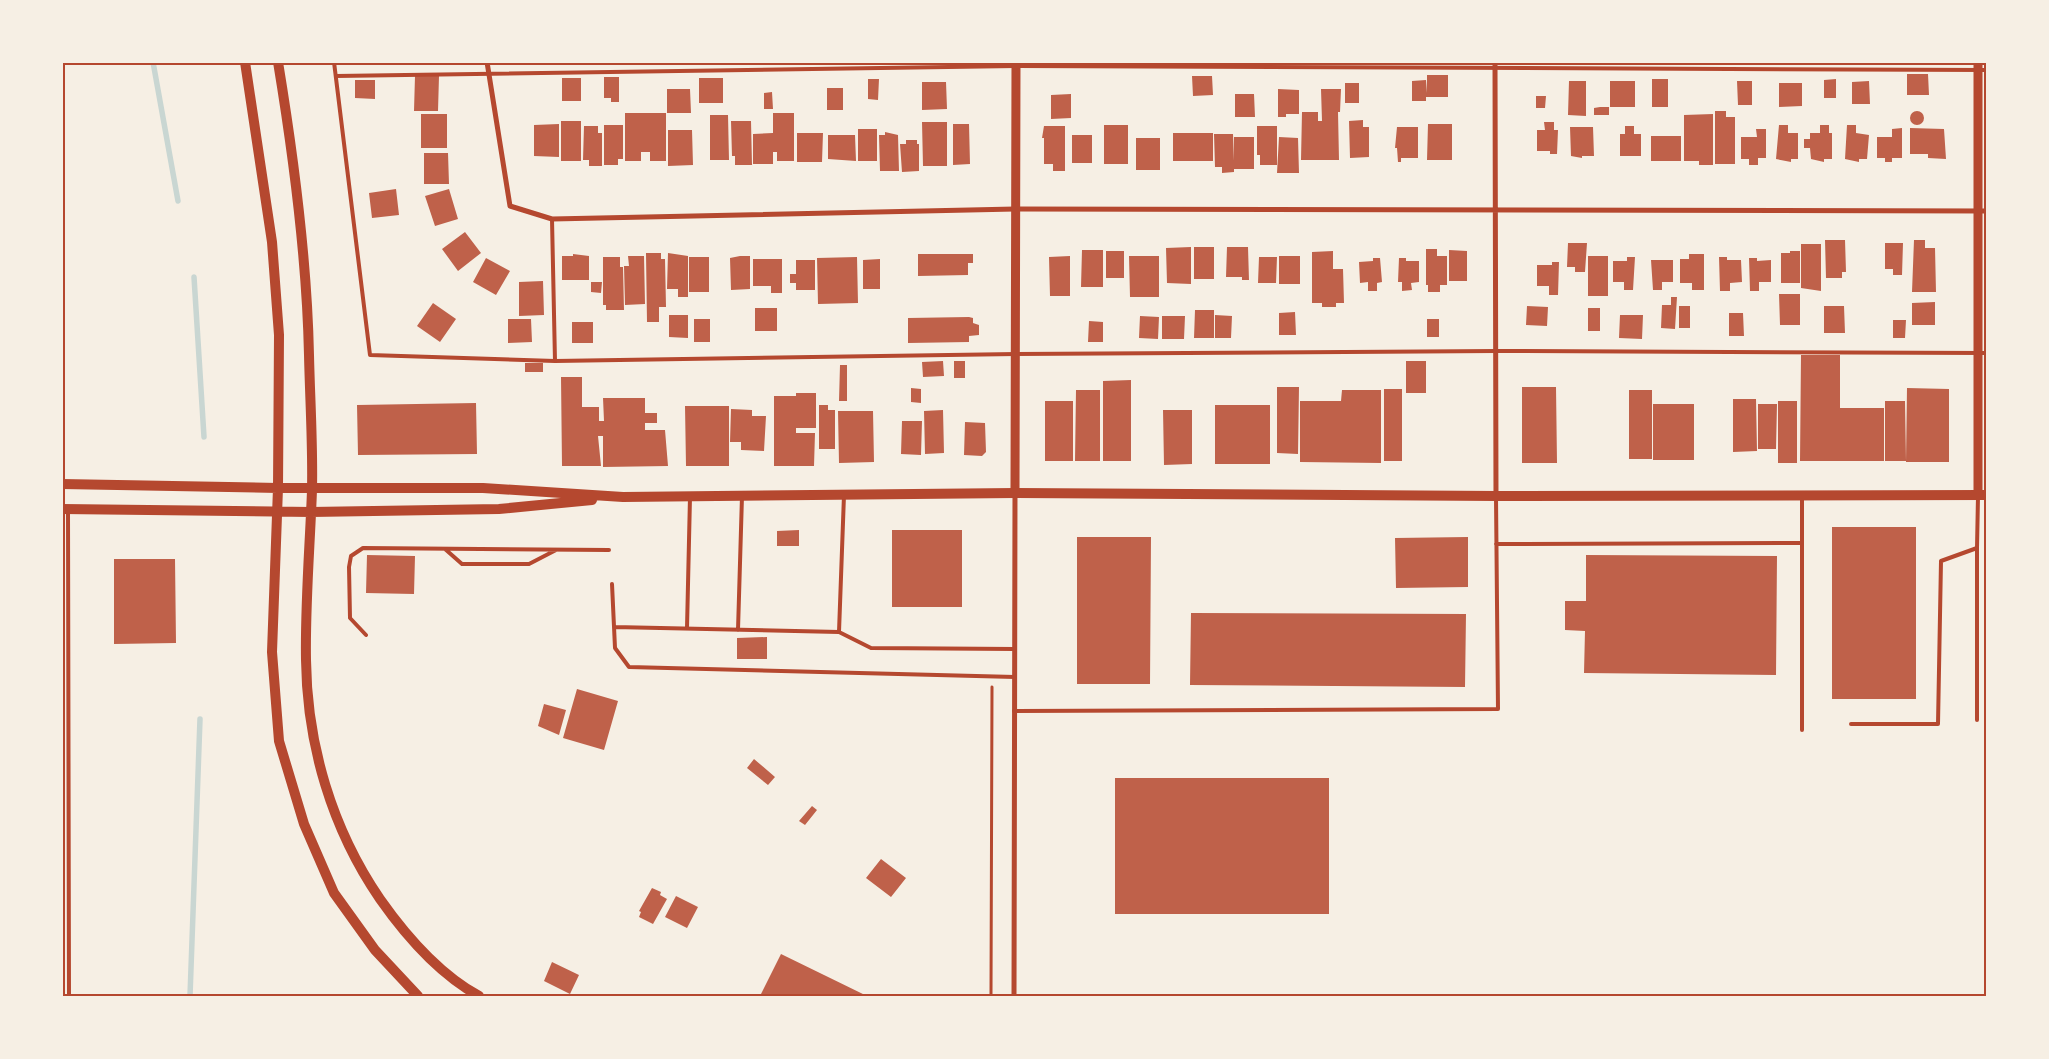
<svg xmlns="http://www.w3.org/2000/svg" width="2049" height="1059" viewBox="0 0 2049 1059" font-family="'Public Sans',sans-serif">
  <style>
    .lines { fill: none; stroke-linecap: round; stroke-linejoin: round }
    .stream { stroke: #c9d6d2; stroke-width: 5.5 }
    .building { fill: #bf614a }
    .path { stroke: #b5482f; stroke-width: 3 }
    .service { stroke: #b5482f; stroke-width: 4 }
    .minor { stroke: #b5482f; stroke-width: 5 }
    .tertiary { stroke: #b5482f; stroke-width: 9 }
    .secondary { stroke: #b5482f; stroke-width: 10 }
    .neatline { fill: none; stroke: #b5482f; stroke-width: 2 }
  </style>
  <rect width="100%" height="100%" fill="#f6efe4"/>
  <g class="lines">
    <path class="stream" d="M153,62L178,201
      M194,277L204,437
      M190,996L200,719"/>
  </g>
  <path class="building" d="M1907,74H1928L1929,95H1907Z
    M1427,75H1448V97H1426V101H1412V81L1426,80L1427,93Z
    M415,76H439L438,111H414Z
    M1192,76H1212L1213,95L1193,96Z
    M604,77H619V102H611V98H604Z
    M562,78H581V101H562Z
    M699,78H723V103H699Z
    M868,79H879L878,100L868,99Z
    M1652,79H1668V107H1652Z
    M1836,79V98H1824V80Z
    M355,80H375V99L355,98Z
    M1569,81H1586V116L1568,115Z
    M1610,81H1635V107H1610Z
    M1737,81H1752V105H1738Z
    M1869,81L1870,104H1852V82Z
    M922,82H946L947,109L922,110Z
    M1345,83H1359V103H1345Z
    M1779,83H1802V106L1779,107Z
    M827,88H843V110H827Z
    M667,89H690L691,113H667Z
    M1278,89L1299,90V114H1286V117H1278Z
    M1321,89H1341L1340,112H1338L1339,160H1301L1302,112H1318V121H1322Z
    M772,92L773,109H764V93Z
    M1071,94V118L1051,119V95Z
    M1235,94H1254L1255,117H1235Z
    M1536,96H1546L1545,108H1536Z
    M1600,107H1609V115H1594V108Z
    M1910 118a7 7 0 1 1 14 0a7 7 0 1 1-14 0Z
    M1715,111H1726V117H1735V164H1715Z
    M625,113H666V161H650V152H641V161H625Z
    M773,113H794V161H777V152H773V164H753V134L773,133Z
    M421,114H447V148H421Z
    M1713,114V165H1699V161H1684V115Z
    M710,115H728L729,160H710Z
    M1363,120V127H1369V157L1350,158L1349,121Z
    M561,121H581V161H561Z
    M731,121H751L752,165H735V156H732Z
    M922,122H947V166H923Z
    M1544,122H1554V130H1558L1557,154H1550V151H1537V130H1545Z
    M559,124V157L534,156V125Z
    M953,124H969L970,164L953,165Z
    M1428,124H1452V160H1427Z
    M604,125H623V159H618V165H604Z
    M1104,125H1128V164H1104Z
    M1779,125H1788V133H1798V159H1791V162L1776,159Z
    M1820,125H1829V133H1832V159H1824V162L1811,159L1810,148H1804V139H1810V133H1820Z
    M1847,125H1856V133L1869,135L1867,159H1859V162L1845,159Z
    M584,126H598V133H602V166H589V160H583Z
    M1044,126H1065V171H1053V164H1044V138H1042Z
    M1257,126H1277V165H1260V155H1257Z
    M1625,126H1634V134H1641V156H1620V134H1625Z
    M1397,127H1418V158H1401V162H1398L1397,148H1395Z
    M1570,127H1593L1594,156H1582V158L1571,156Z
    M1902,128V158H1892V162H1885V158H1877V137H1892V129Z
    M1910,128L1944,129L1946,159L1928,158V154H1910Z
    M858,129H877V161H858Z
    M1756,129H1766V158H1758V165H1749V159H1741V137H1757Z
    M668,130H692L693,165L668,166Z
    M885,132L898,135L899,171H880L879,135H885Z
    M797,133H823L822,162H797Z
    M1173,133H1213V161H1173Z
    M1214,134H1233L1234,161V137H1254V169H1234V172L1222,173V167H1215Z
    M828,135H855L856,161L828,159Z
    M1072,135H1092V163H1072Z
    M1651,136H1681V161H1651Z
    M1279,137L1298,138L1299,173H1277Z
    M1136,138H1160V170H1136Z
    M906,140H917V144H919V171L902,172L900,144H906Z
    M424,153H448L449,184H424Z
    M396,189L399,215L372,218L369,193Z
    M449,189L458,219L435,226L425,196Z
    M465,232L481,253L458,271L442,249Z
    M1825,240H1845L1846,272H1842V278H1826Z
    M1914,240H1925V248H1935L1936,292H1912Z
    M1568,243H1587L1585,272H1575V267H1567Z
    M1885,243H1903L1902,275H1893V269H1885Z
    M1801,244H1821V291L1801,288Z
    M1191,247V284L1167,283L1166,248Z
    M1194,247H1214V279H1194Z
    M1227,247H1248L1249,280H1242V277H1226Z
    M1426,249H1437V256H1447V285H1440V292H1428V285H1426Z
    M1082,250H1103V287H1081Z
    M1449,250L1467,251V281H1449Z
    M1106,251H1124V278H1106Z
    M1333,251V269H1343L1344,303H1336V307H1322V303H1312V252Z
    M1790,251H1800V283H1781V253H1790Z
    M646,253H661V259H665L666,307H659V322H647Z
    M668,253L688,256V297H678V289H667Z
    M573,254L589,256V280H562V256H573Z
    M918,254H973V263H968V275L918,276Z
    M1689,254H1704V290H1692V283H1680V259H1689Z
    M628,256H644L645,304L625,305L624,266H629Z
    M740,256H750V289L731,290L730,258Z
    M1070,256V296H1050L1049,257Z
    M1129,256H1159V297H1130Z
    M1279,256H1300V284H1279Z
    M1588,256H1608V296H1588Z
    M603,257H620V267H623L624,310H606V305H603Z
    M689,257H709V292H689Z
    M857,257L858,303L818,304L817,258Z
    M1259,257H1277L1276,283H1258Z
    M1627,257H1635L1633,290H1624V282H1613V261H1627Z
    M1719,257H1727V260H1741L1742,282L1730,283V291H1720Z
    M486,258L510,271L496,295L473,282Z
    M1373,258H1380L1382,282L1377,283V291H1368V282L1360,283L1359,262L1373,261Z
    M1399,258H1406V261H1419V282L1411,283L1412,290L1402,291V282H1398Z
    M1749,258H1757V261L1771,260V282H1759V291H1750Z
    M753,259H782V293H771V286H753Z
    M880,259V289H863V260Z
    M796,260H815V290H796V283H790V274H796Z
    M1651,260H1673V282H1662V290H1653Z
    M1552,262H1559L1558,295H1549V286H1537V265H1552Z
    M543,281L544,315L519,316V282Z
    M591,282H602L601,293L591,292Z
    M1779,294H1800V325H1780Z
    M1671,297H1677L1675,329L1661,328L1662,305H1671Z
    M1935,302V325H1912V303Z
    M433,303L456,319L440,342L417,326Z
    M1527,306L1548,307L1547,326L1526,325Z
    M1679,306H1690V328H1679Z
    M1824,306H1844L1845,333H1824Z
    M755,308H777V331H755Z
    M1588,308H1600V331H1588Z
    M1195,310H1214V338H1194Z
    M1295,312L1296,335H1279V313Z
    M1729,313H1743L1744,336H1729Z
    M669,315H688V338L669,337Z
    M1215,315L1232,316L1231,338H1215Z
    M1620,315H1643L1642,339L1619,338Z
    M1140,316L1159,317L1158,339L1139,338Z
    M1162,316H1185L1184,339H1162Z
    M969,317L973,318V323L979,325V335L969,336V342L908,343V318Z
    M508,319H531L532,342L508,343Z
    M694,319H710V342H694Z
    M1427,319H1439V337H1427Z
    M1893,320H1906L1905,338H1893Z
    M1089,321L1103,322V342H1088Z
    M572,322H593V343H572Z
    M1801,355H1840V408H1884V461H1800Z
    M943,361L944,376L923,377L922,362Z
    M954,361H965V378H954Z
    M1406,361H1426V393H1406Z
    M525,363H543V372H525Z
    M840,365H847V401H839Z
    M561,377H582V407H599V421H604L603,398H645V413H657V423H645V430H665L668,466L603,467V436H598L601,466H562Z
    M1131,380V461H1103V381Z
    M1277,387H1299L1298,454L1277,453Z
    M1522,387H1556L1557,463H1522Z
    M911,388L921,389V403L911,402Z
    M1907,388L1949,389V462H1906Z
    M1384,389H1402V461H1384Z
    M1076,390H1100V461H1075Z
    M1342,390H1381V463L1300,462V401H1341Z
    M1629,390H1652V459H1629Z
    M796,393H816V428H796V433H815L814,466H774V396H796Z
    M1733,399H1756L1757,451L1733,452Z
    M1045,401H1073V461H1045Z
    M1778,401H1797V463H1778Z
    M1885,401H1905L1906,461H1885Z
    M476,403L477,454L358,455L357,405Z
    M1653,404H1694V460H1653Z
    M1758,404H1777L1776,449H1758Z
    M819,405H828V410H835V449H819Z
    M1215,405H1270V464H1215Z
    M685,406H729V466H686Z
    M731,409L752,410V416H766L764,451L741,450V442H730Z
    M943,410L944,453L925,454L924,411Z
    M1163,410H1192V464L1164,465Z
    M838,411H873L874,462L839,463Z
    M902,421H922L921,455L901,454Z
    M965,422L985,423L986,452L982,456L964,455Z
    M1832,527H1916V699H1832Z
    M799,530V546H777V531Z
    M892,530H962V607H892Z
    M1077,537H1151L1150,684H1077Z
    M1468,537V587L1396,588L1395,538Z
    M367,555L415,556L414,594L366,593Z
    M1586,555L1777,556L1776,675L1584,673L1585,631L1565,630V601H1586Z
    M114,559H175L176,643L114,644Z
    M1191,613L1466,614L1465,687L1190,685Z
    M767,637V659H737V638Z
    M577,689L618,701L604,750L563,738Z
    M544,704L566,710L559,735L538,726Z
    M754,759L775,777L768,785L747,768Z
    M1115,778H1329V914H1115Z
    M812,806L817,810L805,825L799,821Z
    M881,859L906,878L891,897L866,878Z
    M652,888L661,892L660,895L667,899L653,924L639,917L641,912L639,911Z
    M676,896L698,907L687,928L665,917Z
    M781,954L867,996H760Z
    M552,962L579,975L570,994L544,981Z"/>
  <g class="lines">
    <path class="path" d="M991,996L992,687"/>
    <path class="service" d="M334,62L370,355L555,361L1016,354L1496,351L1986,353
      M336,76L1016,66L1986,70
      M552,219L555,361
      M844,495L839,632L871,648L1015,649
      M68,511L69,996
      M1496,544L1802,543V496
      M1977,548V720
      M445,549L462,564H529L556,550
      M612,584L615,648L629,667L1015,677
      M614,627L839,632
      M687,628L690,497
      M738,630L742,496
      M366,635L350,618L349,567L351,556L363,548L609,550
      M1014,711L1498,709L1496,497
      M1851,724H1938L1941,561L1977,548L1978,496
      M1802,730V543"/>
    <path class="minor" d="M487,62L510,206L552,219L1015,209L1986,211
      M1495,62L1496,496
      M1014,996L1015,493"/>
    <path class="tertiary" d="M1015,493L1016,62
      M1978,495V62"/>
    <path class="secondary" d="M245,62L272,242L279,335L278,488L272,652L279,741L304,824L334,893L375,950L418,996
      M278,62C294,159 307,258 309,355C310,400 313,445 312,490C310,546 305,603 306,660C307,745 332,829 380,899C406,936 439,974 479,996
      M62,484L278,488H483L623,497L1015,493L1496,496L1986,495
      M62,509L311,512L499,509L592,500"/>
  </g>
  <rect width="2049" height="1059" fill="none" stroke="#f6efe4" stroke-width="128"/>
  <rect x="64" y="64" width="1921" height="931" class="neatline"/>
</svg>
